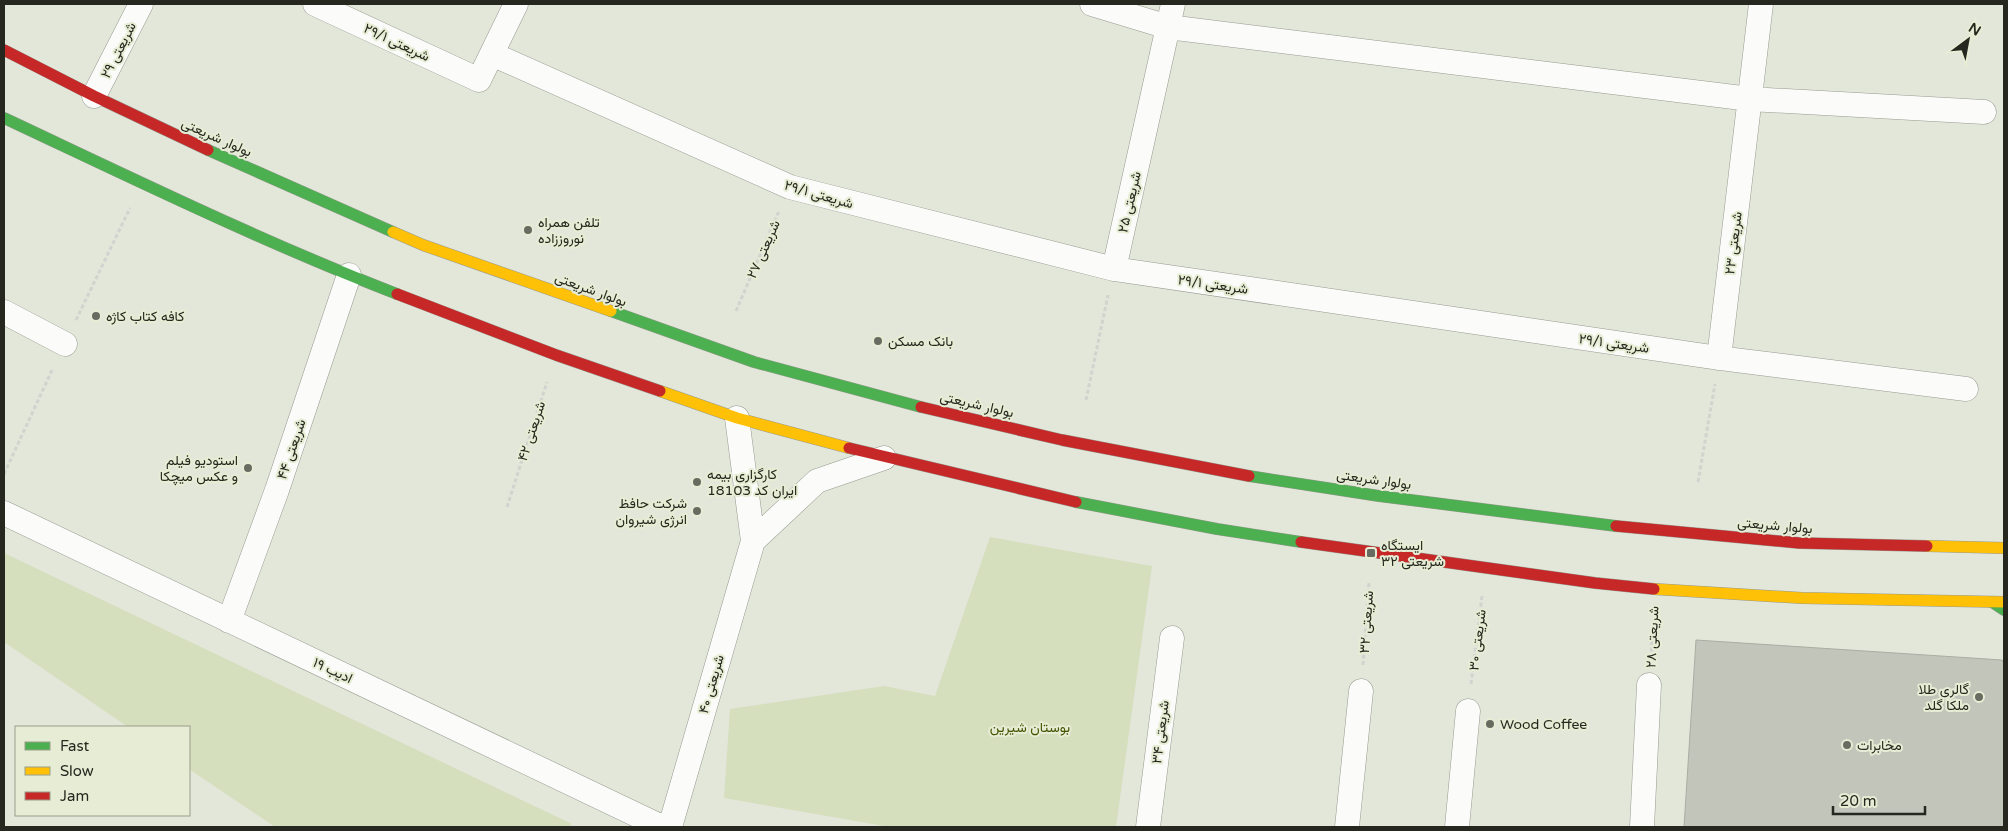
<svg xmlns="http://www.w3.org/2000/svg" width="2008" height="831" viewBox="0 0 2008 831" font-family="'Varela Round',Vazirmatn,sans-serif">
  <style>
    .green { fill: #d5debd }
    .building { fill: #c1c5ba; stroke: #aaada3 }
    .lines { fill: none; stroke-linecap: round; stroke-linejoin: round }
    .street-casing { stroke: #979a90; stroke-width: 25 }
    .fast-casing { stroke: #979a90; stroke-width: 12 }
    .slow-casing { stroke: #979a90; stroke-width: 12 }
    .jam-casing { stroke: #979a90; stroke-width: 12 }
    .path { stroke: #d1d3ce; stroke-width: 3; stroke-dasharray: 4 2.5; stroke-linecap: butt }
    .street { stroke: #fbfbf9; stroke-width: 24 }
    .fast { stroke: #4caf50; stroke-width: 11 }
    .slow { stroke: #ffc107; stroke-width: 11 }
    .jam { stroke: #c62828; stroke-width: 11 }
    .poi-dot { fill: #686b60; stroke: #e6edd4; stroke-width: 2 }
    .labels { text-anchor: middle; stroke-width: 4; stroke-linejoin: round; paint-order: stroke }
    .street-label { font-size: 14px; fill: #26281f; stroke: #e6edd4 }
    .poi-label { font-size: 14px; fill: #26281f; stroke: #e6edd4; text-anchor: start }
    .park-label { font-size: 14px; fill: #455300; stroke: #e6edd4 }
  </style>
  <rect width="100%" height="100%" fill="#e3e7da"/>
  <path class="green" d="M990,537L1152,566L1116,827H890L724,798L730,709L884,686L935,696Z
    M4,553L570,823L572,827H275L189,769V727H128L4,642Z"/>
  <path class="building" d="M1696,640L2002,660L2004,663V827H1684Z"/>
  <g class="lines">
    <defs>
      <path id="street" d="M315,4L479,80L516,4
        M1092,4L1168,27L1750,99L1984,112
        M492,54L790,187L1114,269L1719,358L1966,389
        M94,96L141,4
        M1114,269L1173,4
        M4,312L65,344
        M1719,358L1761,4
        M737,418L753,541L817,481L884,458
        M4,513L662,827
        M229,621L277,490L349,275
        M670,827L753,541
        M1148,827L1172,638
        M1347,827L1361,691
        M1457,827L1468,711
        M1642,827L1649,685"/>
      <path id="fast" d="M4,118C134,179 263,242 397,294
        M208,150L393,232
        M611,311L754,362L921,407
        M1249,476L1379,496L1616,526
        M1076,502L1217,529L1301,542
        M1992,602L2004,610"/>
      <path id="slow" d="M393,232L423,245L611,311
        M660,391L737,418L849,448
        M1927,546L2004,548
        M1654,589L1802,598L2004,602"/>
      <path id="jam" d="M4,50L94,96L208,150
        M397,294L556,355L660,391
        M921,407L1062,440L1249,476
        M849,448L1076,502
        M1616,526L1799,543L1927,546
        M1301,542L1595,583L1654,589"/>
    </defs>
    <use href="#street" class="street-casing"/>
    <use href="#fast" class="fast-casing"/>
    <use href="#slow" class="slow-casing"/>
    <use href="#jam" class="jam-casing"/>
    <path class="path" d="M736,311L779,211
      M76,320L130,208
      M1086,400L1108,295
      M4,474L53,368
      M1698,482L1715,384
      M507,507L547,382
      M1651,658L1653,619
      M1363,665L1369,582
      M1471,684L1482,596"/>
    <use href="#street" class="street"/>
    <use href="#fast" class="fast"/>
    <use href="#slow" class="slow"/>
    <use href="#jam" class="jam"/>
  </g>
  <g class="poi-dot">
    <circle cx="528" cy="230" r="5"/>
    <circle cx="96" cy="316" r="5"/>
    <circle cx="878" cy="341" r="5"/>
    <circle cx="248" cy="468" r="5"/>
    <circle cx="697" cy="482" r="5"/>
    <circle cx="697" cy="511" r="5"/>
    <rect x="1366" y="548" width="10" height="10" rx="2.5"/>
    <circle cx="1979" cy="697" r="5"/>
    <circle cx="1490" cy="724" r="5"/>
    <circle cx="1847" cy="745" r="5"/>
  </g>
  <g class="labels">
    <g class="street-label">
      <text transform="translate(397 42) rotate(25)" y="5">شریعتی ۲۹/۱</text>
      <text transform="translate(118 50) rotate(-63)" y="5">شریعتی ۲۹</text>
      <text transform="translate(217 137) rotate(24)" y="5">بولوار شریعتی</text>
      <text transform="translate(819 194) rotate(16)" y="5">شریعتی ۲۹/۱</text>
      <text transform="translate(1129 202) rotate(-77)" y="5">شریعتی ۲۵</text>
      <text transform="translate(1733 243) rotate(-83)" y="5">شریعتی ۲۳</text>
      <text transform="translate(763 249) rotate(-66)" y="5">شریعتی ۲۷</text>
      <text transform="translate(1213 284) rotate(8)" y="5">شریعتی ۲۹/۱</text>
      <text transform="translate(591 289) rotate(20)" y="5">بولوار شریعتی</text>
      <text transform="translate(1614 343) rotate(8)" y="5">شریعتی ۲۹/۱</text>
      <text transform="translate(977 404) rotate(13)" y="5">بولوار شریعتی</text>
      <text transform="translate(531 431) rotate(-72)" y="5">شریعتی ۴۲</text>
      <text transform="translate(291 449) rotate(-71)" y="5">شریعتی ۴۴</text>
      <text transform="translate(1374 479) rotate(8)" y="5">بولوار شریعتی</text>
      <text transform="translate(1775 525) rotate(5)" y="5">بولوار شریعتی</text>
      <text transform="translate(1366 622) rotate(-86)" y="5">شریعتی ۳۲</text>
      <text transform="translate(1652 637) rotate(-87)" y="5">شریعتی ۲۸</text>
      <text transform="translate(1477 640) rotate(-83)" y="5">شریعتی ۳۰</text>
      <text transform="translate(333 670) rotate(25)" y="5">ادیب ۱۹</text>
      <text transform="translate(711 684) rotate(-74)" y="5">شریعتی ۴۰</text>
      <text transform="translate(1160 732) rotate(-83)" y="5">شریعتی ۳۴</text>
    </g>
    <g class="poi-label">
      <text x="538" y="227">تلفن همراه<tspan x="538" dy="16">نوروززاده</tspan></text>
      <text x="106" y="321">کافه کتاب کاژه</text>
      <text x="888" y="346">بانک مسکن</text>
      <text x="238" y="465" text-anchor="end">استودیو فیلم<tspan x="238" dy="16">و عکس میچکا</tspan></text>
      <text x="707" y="479">کارگزاری بیمه<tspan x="707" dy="16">ایران کد 18103</tspan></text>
      <text x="687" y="508" text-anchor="end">شرکت حافظ<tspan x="687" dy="16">انرژی شیروان</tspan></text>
      <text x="1381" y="550">ایستگاه<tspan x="1381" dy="16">شریعتی ۳۲</tspan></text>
      <text x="1969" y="694" text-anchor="end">گالری طلا<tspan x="1969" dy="16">ملکا گلد</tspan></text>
      <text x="1500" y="729">Wood Coffee</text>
      <text x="1857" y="750">مخابرات</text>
    </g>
    <g class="park-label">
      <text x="1030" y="732">بوستان شیرین</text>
    </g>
  </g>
  <rect width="2008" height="831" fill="none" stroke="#26281f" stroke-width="10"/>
  <rect x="15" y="726" width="175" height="90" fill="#e6edd4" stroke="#999e8c"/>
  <rect x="25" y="742" width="25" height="8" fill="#4caf50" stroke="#999e8c"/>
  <text x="60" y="751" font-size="15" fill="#26281f">Fast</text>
  <rect x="25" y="767" width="25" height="8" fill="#ffc107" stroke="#999e8c"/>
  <text x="60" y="776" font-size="15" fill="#26281f">Slow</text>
  <rect x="25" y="792" width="25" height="8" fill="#c62828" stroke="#999e8c"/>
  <text x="60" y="801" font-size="15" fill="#26281f">Jam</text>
  <g transform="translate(1968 40) rotate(32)" stroke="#e6edd4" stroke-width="4" paint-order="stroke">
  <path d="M0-4L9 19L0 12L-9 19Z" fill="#26281f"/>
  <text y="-8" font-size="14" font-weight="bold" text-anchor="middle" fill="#26281f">N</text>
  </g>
  <path d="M1833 806v8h92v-8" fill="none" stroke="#26281f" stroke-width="2.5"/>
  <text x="1840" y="806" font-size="15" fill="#26281f" stroke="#e6edd4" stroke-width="4" paint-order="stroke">20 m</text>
</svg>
